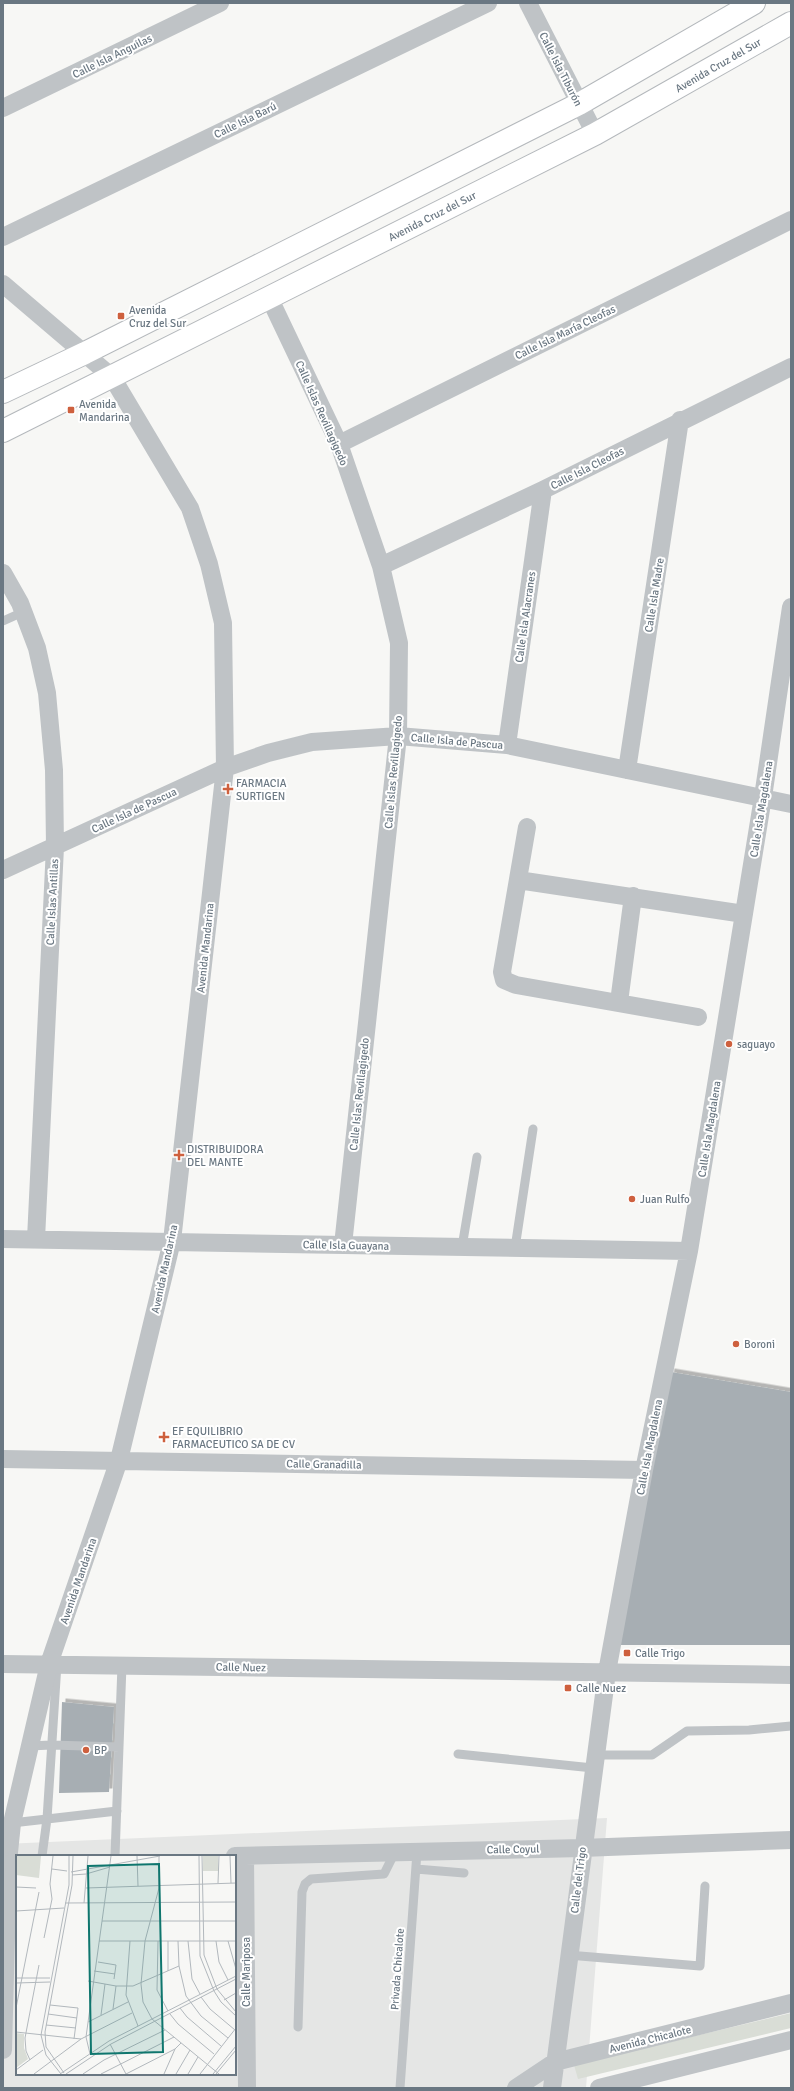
<svg xmlns="http://www.w3.org/2000/svg" width="794" height="2091" viewBox="0 0 794 2091" font-family="Signika,sans-serif">
  <style>
    .built { fill: #e5e6e5; fill-rule: evenodd }
    .green { fill: #d9ddd6 }
    .building { fill: #a7aeb3; filter: url(#shadow) }
    .lines { fill: none; stroke-linecap: round; stroke-linejoin: round }
    .secondary-casing { stroke: #b4b8bc; stroke-width: 24 }
    .lane { stroke: #bfc3c6; stroke-width: 9 }
    .street { stroke: #bfc3c6; stroke-width: 18 }
    .secondary { stroke: #fff; stroke-width: 22 }
    .poi-dot { fill: #ce603e; stroke: #fff; stroke-width: 1.5 }
    .labels { text-anchor: middle; stroke-width: 4; stroke-linejoin: round; paint-order: stroke }
    .street-label { font-size: 11px; fill: #6a7782; stroke: #fff }
    .poi-label { font-size: 11px; fill: #6a7782; stroke: #fff; text-anchor: start }
    .inset-road { fill: none; stroke: #b2b8bd; stroke-width: 1 }
    .view { fill: #0f766e; fill-opacity: 0.15; stroke: #0f766e; stroke-width: 2 }
    .inset-edge { fill: none; stroke: #6a7782; stroke-width: 2 }
  </style>
  <defs>
    <filter id="shadow"><feDropShadow dx="3.5" dy="-3.5" stdDeviation="0" flood-color="#0004"/></filter>
  </defs>
  <rect width="100%" height="100%" fill="#f7f7f5"/>
  <path class="built" d="M607,1818L586,2088H3V1844ZM17,1856H235V2074H17Z"/>
  <path class="green" d="M791,2013V2028L578,2079L574,2065Z"/>
  <path class="building" d="M671,1372L791,1392V1645H619Z
    M62,1702L114,1707L109,1792L59,1793Z"/>
  <g class="lines">
    <defs>
      <path id="secondary" d="M3,392L85,353L579,104L754,3
        M3,431L595,134L791,23"/>
    </defs>
    <use href="#secondary" class="secondary-casing"/>
    <path class="lane" d="M3,621L23,612
      M462,1247L477,1157
      M515,1248L533,1129
      M30,1746L51,1745L119,1747
      M458,1754L593,1768
      M595,1755H652L687,1731L749,1730L791,1726
      M12,1823L117,1811
      M42,1856L47,1819L57,1664
      M115,1856L122,1665
      M416,1869L464,1873
      M568,1955L700,1966L705,1886
      M298,2027L302,1892L305,1884L311,1879L384,1874L395,1852
      M400,2088L417,1852"/>
    <path class="street" d="M528,3L595,134
      M3,108L220,3
      M3,237L488,3
      M3,284L112,377L190,508L209,564L223,623L225,768L172,1241L119,1460L49,1664L12,1823L8,1862L3,2050
      M269,297L339,444L381,566L399,643L398,736L343,1245
      M339,444L791,220
      M381,566L543,490L791,367
      M3,573L20,603L37,648L47,693L54,770L55,847L36,1239
      M507,745L543,490
      M627,770L680,420
      M527,827L502,972L504,980L516,985L698,1017
      M3,870L225,768L268,753L312,742L398,736L507,745L791,804
      M518,880L744,914
      M619,1002L633,896
      M3,1239L689,1251
      M3,1459L644,1470
      M3,1664L791,1675
      M235,1856L582,1848L791,1840
      M245,1856L247,2088
      M516,2088L555,2062L791,2003
      M552,2088L607,1672L644,1470L689,1251L763,797L791,607
      M599,2088L791,2040"/>
    <use href="#secondary" class="secondary"/>
  </g>
  <g class="poi-dot">
    <rect x="117" y="312" width="8" height="8" rx="2"/>
    <rect x="67" y="406" width="8" height="8" rx="2"/>
    <path d="M226 783h4v4h4v4h-4v4h-4v-4h-4v-4h4z"/>
    <circle cx="729" cy="1044" r="4"/>
    <path d="M177 1149h4v4h4v4h-4v4h-4v-4h-4v-4h4z"/>
    <circle cx="632" cy="1199" r="4"/>
    <circle cx="736" cy="1344" r="4"/>
    <path d="M162 1431h4v4h4v4h-4v4h-4v-4h-4v-4h4z"/>
    <rect x="623" y="1649" width="8" height="8" rx="2"/>
    <rect x="564" y="1684" width="8" height="8" rx="2"/>
    <circle cx="86" cy="1750" r="4"/>
  </g>
  <g class="labels">
    <g class="street-label">
      <text transform="translate(112 56) rotate(-26)" y="4">Calle Isla Anguilas</text>
      <text transform="translate(718 65) rotate(-30)" y="4">Avenida Cruz del Sur</text>
      <text transform="translate(561 69) rotate(63)" y="4">Calle Isla Tiburón</text>
      <text transform="translate(245 120) rotate(-26)" y="4">Calle Isla Barú</text>
      <text transform="translate(432 216) rotate(-27)" y="4">Avenida Cruz del Sur</text>
      <text transform="translate(565 332) rotate(-26)" y="4">Calle Isla María Cleofas</text>
      <text transform="translate(322 413) rotate(66)" y="4">Calle Islas Revillagigedo</text>
      <text transform="translate(587 468) rotate(-27)" y="4">Calle Isla Cleofas</text>
      <text transform="translate(654 595) rotate(-81)" y="4">Calle Isla Madre</text>
      <text transform="translate(525 617) rotate(-82)" y="4">Calle Isla Alacranes</text>
      <text transform="translate(457 741) rotate(5)" y="4">Calle Isla de Pascua</text>
      <text transform="translate(393 772) rotate(-85)" y="4">Calle Islas Revillagigedo</text>
      <text transform="translate(761 809) rotate(-81)" y="4">Calle Isla Magdalena</text>
      <text transform="translate(134 810) rotate(-25)" y="4">Calle Isla de Pascua</text>
      <text transform="translate(52 902) rotate(-87)" y="4">Calle Islas Antillas</text>
      <text transform="translate(205 948) rotate(-84)" y="4">Avenida Mandarina</text>
      <text transform="translate(359 1094) rotate(-84)" y="4">Calle Islas Revillagigedo</text>
      <text transform="translate(709 1129) rotate(-81)" y="4">Calle Isla Magdalena</text>
      <text transform="translate(346 1245) rotate(1)" y="4">Calle Isla Guayana</text>
      <text transform="translate(164 1269) rotate(-78)" y="4">Avenida Mandarina</text>
      <text transform="translate(649 1447) rotate(-79)" y="4">Calle Isla Magdalena</text>
      <text transform="translate(324 1464) rotate(1)" y="4">Calle Granadilla</text>
      <text transform="translate(78 1581) rotate(-71)" y="4">Avenida Mandarina</text>
      <text transform="translate(241 1667) rotate(1)" y="4">Calle Nuez</text>
      <text transform="translate(513 1849) rotate(-1)" y="4">Calle Coyul</text>
      <text transform="translate(578 1880) rotate(-83)" y="4">Calle del Trigo</text>
      <text transform="translate(397 1969) rotate(-86)" y="4">Privada Chicalote</text>
      <text transform="translate(246 1972) rotate(-90)" y="4">Calle Mariposa</text>
      <text transform="translate(650 2039) rotate(-14)" y="4">Avenida Chicalote</text>
    </g>
    <g class="poi-label">
      <text x="129" y="314">Avenida<tspan x="129" dy="13">Cruz del Sur</tspan></text>
      <text x="79" y="408">Avenida<tspan x="79" dy="13">Mandarina</tspan></text>
      <text x="236" y="787">FARMACIA<tspan x="236" dy="13">SURTIGEN</tspan></text>
      <text x="737" y="1048">saguayo</text>
      <text x="187" y="1153">DISTRIBUIDORA<tspan x="187" dy="13">DEL MANTE</tspan></text>
      <text x="640" y="1203">Juan Rulfo</text>
      <text x="744" y="1348">Boroni</text>
      <text x="172" y="1435">EF EQUILIBRIO<tspan x="172" dy="13">FARMACEUTICO SA DE CV</tspan></text>
      <text x="635" y="1657">Calle Trigo</text>
      <text x="576" y="1692">Calle Nuez</text>
      <text x="94" y="1754">BP</text>
    </g>
  </g>
  <g transform="translate(16 1855)">
    <rect width="220" height="220" fill="#f7f7f5"/>
    <path d="M0,1H25L23,23L0,20ZM187,1H202V16H187ZM0,178L8,179V193L12,204L0,213Z" fill="#d9ddd6"/>
    <path class="inset-road" d="M121,1L122,31M143,1V33L129,86L125,129L127,147L136,164L203,219M183,1L184,101L198,136L205,147L220,161M186,1L188,100L201,134L220,157M214,1L215,28M36,14L51,16M55,17L144,1M56,20L70,19L94,12M202,28L203,1M0,32L20,33M70,33L220,28M49,48L220,47M68,48L72,1M0,56L48,53M86,66H220M28,83L36,44L34,29L37,1M83,86H220M114,86L110,140L122,171M142,86L141,135L152,156M152,86V116M162,86L163,111L170,141L185,161L212,183M172,86L176,124L184,139M200,86L203,107L212,125M212,86L220,114M82,107L100,110L98,124M78,116L99,119M0,123H34M72,126L100,131H117L163,111M0,128L34,127M185,142L194,154L219,175M208,145L220,138M34,150L62,153L58,184M0,153L23,37M164,153L171,162L205,191M97,154L100,131M32,159L61,163M154,159L162,169L198,199M85,160L89,129M72,167L112,147M30,170L60,173M0,177L65,184M94,189L110,219L159,194M74,199L70,182L95,1M14,205L10,196L9,183L23,110M0,215L27,195M48,218L30,192L29,177L56,30L57,1M18,219L65,184L116,158M44,219L93,186L220,121M45,219L30,200L25,180L53,30V1M50,219L95,189L220,124M67,219L88,205L149,175M85,219L158,182M148,219L159,194L165,188M160,219L174,195M172,219L182,202M184,219L220,173M197,219L220,191M200,219L220,195"/>
    <path class="view" d="M143,9L147,197L75,199L72,11Z"/>
    <rect width="220" height="220" class="inset-edge"/>
  </g>
  <rect width="794" height="2091" fill="none" stroke="#6a7782" stroke-width="8"/>
</svg>
